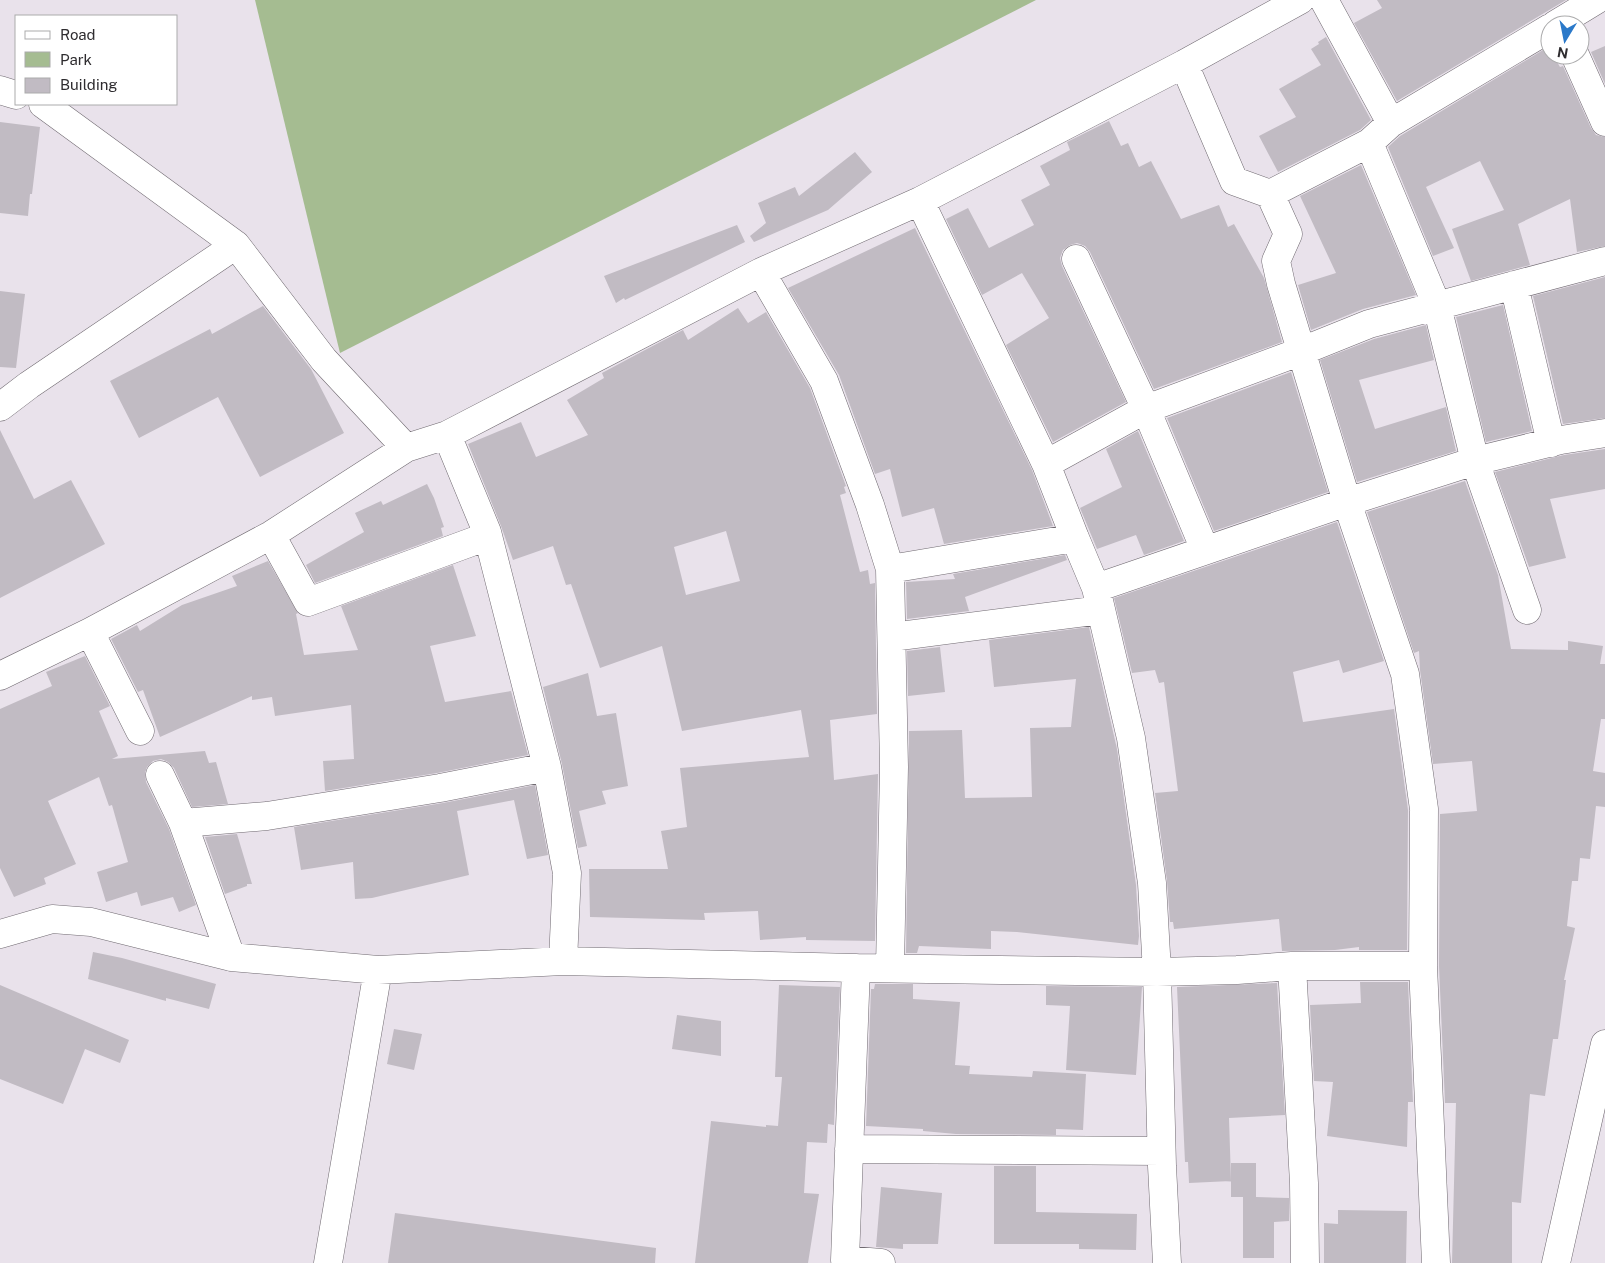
<svg xmlns="http://www.w3.org/2000/svg" width="1605" height="1263" viewBox="0 0 1605 1263" font-family="'Public Sans',sans-serif">
  <style>
    .green { fill: #a5bc91 }
    .building { fill: #c1bbc3; fill-rule: evenodd }
    .lines { fill: none; stroke-linecap: round; stroke-linejoin: round }
    .minor-casing { stroke: #706a71; stroke-width: 29 }
    .minor { stroke: #fff; stroke-width: 28 }
  </style>
  <rect width="100%" height="100%" fill="#e9e2eb"/>
  <path class="green" d="M255,0H1036L340,353Z"/>
  <path class="building" d="M1377,0H1566L1397,101L1354,23L1382,8Z
    M1326,37L1371,120L1360,130L1278,172L1259,136L1296,117L1279,89L1321,65L1311,49L1319,44L1318,42Z
    M1605,46V84L1591,52Z
    M1548,47L1550,55H1553L1560,67L1563,66L1591,128L1596,135L1605,137V246L1577,252L1570,199L1518,224L1530,265L1471,281L1452,229L1504,210L1480,161L1426,187L1454,248L1433,256L1388,147L1400,136Z
    M1109,121L1121,146L1128,143L1139,167L1151,161L1181,219L1219,205L1228,227L1234,224L1264,278L1282,342L1154,389L1090,252L1085,246L1077,243L1070,245L1063,250L1060,258L1062,266L1126,402L1053,442L1006,345L1049,318L1022,273L982,295L946,219L968,208L989,248L1034,225L1021,200L1050,185L1040,166L1070,150L1067,142Z
    M0,122L40,127L32,194H30L28,216L0,213Z
    M855,152L872,172L828,210L754,242L750,236L766,223L758,203L795,187L799,196Z
    M1361,165L1416,295L1363,309L1311,330L1298,285L1336,273L1300,196Z
    M737,225L745,242L625,300L624,298L616,303L604,276Z
    M915,228L1032,470L1053,526L944,544L934,508L902,517L890,469L875,474L839,375L788,288Z
    M1605,277V418L1563,424L1533,296Z
    M0,291L25,294L16,368L0,367Z
    M1503,305L1532,431L1486,442L1456,317Z
    M263,306L311,369L344,433L260,477L218,397L139,438L110,381L210,329L212,334Z
    M738,308L748,323L766,312L810,388L846,486L844,487L846,493L840,495L860,572L868,570L870,584L875,583L877,714L830,720L834,780L878,774L875,941L806,940V937L760,940L758,911L704,913L705,920L590,917L589,869H668L661,831L687,827L680,768L809,757L801,710L682,731L662,646L600,668L571,584L566,585L553,546L513,560L501,526L468,444L521,422L536,457L588,435L567,400L604,378L602,373L645,350L683,330L688,340ZM726,531L740,581L686,595L674,547Z
    M1426,325L1434,360L1359,380L1375,429L1446,407L1456,451L1357,482L1320,360L1374,339Z
    M1291,372L1328,492L1214,531L1167,418Z
    M0,430L34,499L71,480L105,544L0,598Z
    M1138,431L1184,541L1144,555L1136,535L1097,549L1080,508L1122,487L1106,449Z
    M1605,449V489L1550,499L1566,558L1529,567L1495,472L1564,455Z
    M1465,481L1498,575L1511,649L1568,650V641L1603,646L1600,664H1605V719H1601L1593,771L1605,773V807L1596,806L1590,859L1580,858L1578,881H1572L1567,926L1575,928L1564,980H1566L1558,1039H1553L1545,1096L1530,1094L1521,1203L1512,1202V1263H1452L1456,1103H1445L1439,966L1440,814L1477,811L1472,761L1433,764L1420,670L1419,651L1414,653L1367,512Z
    M427,484L434,498L444,527L441,528L443,536L315,583L306,565L364,532L355,513L381,501L383,505Z
    M1337,522L1384,661L1343,673L1339,660L1293,672L1303,722L1394,709L1408,810L1407,950H1359V947L1335,950L1282,951L1279,919L1174,929L1173,922H1170L1167,881L1155,793L1178,791L1164,682L1159,683L1155,670L1132,673L1114,598Z
    M1065,555L1067,560L965,597L969,611L907,619L906,582L955,579L953,574Z
    M268,561L298,613L296,614L304,655L358,650L341,606L453,565L476,636L430,646L445,702L511,691L528,755L437,773L325,791L323,761L354,759L351,705L275,716L272,697L252,700V696L160,737L143,690L138,692L111,639L137,625L140,631L182,605L237,586L232,576Z
    M1089,627L1117,749L1136,885L1139,936L1138,945L1017,932L991,931V949L919,946L917,953H906L909,731L962,730L965,798L1032,797L1030,728L1071,727L1076,679L994,687L989,640Z
    M940,647L945,692L908,696L907,651Z
    M85,656L110,706L99,711L118,756L112,759L205,751L209,763L216,762L228,804L192,807L174,768L168,762L161,759L153,761L147,767L145,773L146,782L169,829L196,905L179,912L173,897L141,906L137,892L106,902L97,872L128,862L112,805L109,806L99,777L48,801L76,864L44,878L46,884L14,897L0,868V709L52,686L46,672Z
    M588,673L597,716L616,713L628,786L602,791L606,804L579,811L587,846L578,848L562,764L543,687Z
    M535,785L548,855L527,859L514,800L457,811L469,875L372,898L355,899L353,862L301,870L294,827L443,803Z
    M237,834L252,884H247V886L225,894L205,837Z
    M93,952L122,958L216,984L209,1009L166,998V1001L88,979Z
    M1360,982H1408L1413,1102H1408L1407,1147L1327,1136L1333,1082L1314,1081L1310,1005L1361,1003Z
    M1277,983L1285,1115L1229,1118L1231,1181L1189,1183L1188,1162H1185L1177,987Z
    M875,984H913V999L960,1002L955,1065L970,1066L969,1074L1032,1077L1033,1071L1086,1074L1083,1130L1056,1129V1135L956,1134L923,1131V1129L866,1126L871,989H874Z
    M0,985L129,1040L120,1063L85,1049L63,1104L0,1079Z
    M779,985L840,987L834,1125L828,1124L827,1143L807,1142L804,1193L819,1194L808,1263H695L711,1121L766,1127V1125L778,1126L782,1077H775Z
    M1046,986L1142,987L1136,1075L1066,1070L1070,1006L1046,1005Z
    M677,1015L721,1021V1056L672,1049Z
    M394,1029L422,1034L414,1070L387,1064Z
    M1231,1163H1256V1197L1289,1198V1221L1274,1222V1258H1243V1197H1231Z
    M994,1166H1036V1212L1137,1214L1136,1250L1079,1249V1244H994Z
    M881,1187L942,1193L938,1244H903V1249L876,1247Z
    M1338,1210L1407,1211L1406,1263H1324V1223L1338,1224Z
    M395,1213L656,1248L655,1263H388Z"/>
  <g class="lines">
    <defs>
      <path id="minor" d="M1324,0L1391,123
        M1555,25L1596,0
        M1575,55L1605,122
        M1184,64L1234,181L1270,194L1288,234L1276,261L1281,284L1347,502L1405,674L1424,809L1423,966L1436,1263
        M0,90L16,95
        M43,104L236,245L324,360L406,448
        M1369,143L1437,306L1475,461L1527,610
        M1270,194L1369,143L1391,123L1550,28
        M920,201L1046,464L1075,538L1096,588L1131,738L1152,883L1157,972L1162,1166L1167,1263
        M1076,259L1146,409L1205,550
        M761,272L824,381L870,505L890,569L894,767L890,968
        M1514,285L1551,443
        M0,407L29,385L236,245
        M447,435L487,532L547,767L567,873L563,961
        M1046,464L1146,409L1302,351L1369,324L1605,261
        M271,535L308,602L488,536
        M890,569L1075,538
        M1096,588L1347,502L1475,461L1561,440L1605,433
        M90,632L140,731
        M892,637L1101,610
        M0,676L90,632L271,535L406,448L447,435L761,272L920,201L1184,64L1300,0
        M160,775L183,823L231,957
        M183,823L267,816L440,788L547,767
        M0,934L52,919L91,922L231,957L378,970L563,961L856,968L1157,972L1237,970L1292,966H1423
        M1292,966L1304,1183L1305,1263
        M856,968L845,1260L881,1263
        M849,1149L1161,1151
        M328,1263L378,970
        M1556,1263L1605,1044"/>
    </defs>
    <use href="#minor" class="minor-casing"/>
    <use href="#minor" class="minor"/>
  </g>
  <rect x="15" y="15" width="162" height="90" fill="#ffffff" stroke="#ababac"/>
  <rect x="25" y="31" width="25" height="8" fill="#ffffff" stroke="#ababac"/>
  <text x="60" y="40" font-size="15" fill="#2e2c2f">Road</text>
  <rect x="25" y="52" width="25" height="15" fill="#a5bc91" stroke="#ababac"/>
  <text x="60" y="65" font-size="15" fill="#2e2c2f">Park</text>
  <rect x="25" y="78" width="25" height="15" fill="#c1bbc3" stroke="#ababac"/>
  <text x="60" y="90" font-size="15" fill="#2e2c2f">Building</text>
  <g transform="translate(1565 40) rotate(190)"><circle r="24" fill="#ffffff" stroke="#ababac"/>
  <path d="M0-4L9 19L0 12L-9 19Z" fill="#2b79c9"/>
  <text y="-8" font-size="14" font-weight="bold" text-anchor="middle" fill="#2e2c2f">N</text>
  </g>
</svg>
